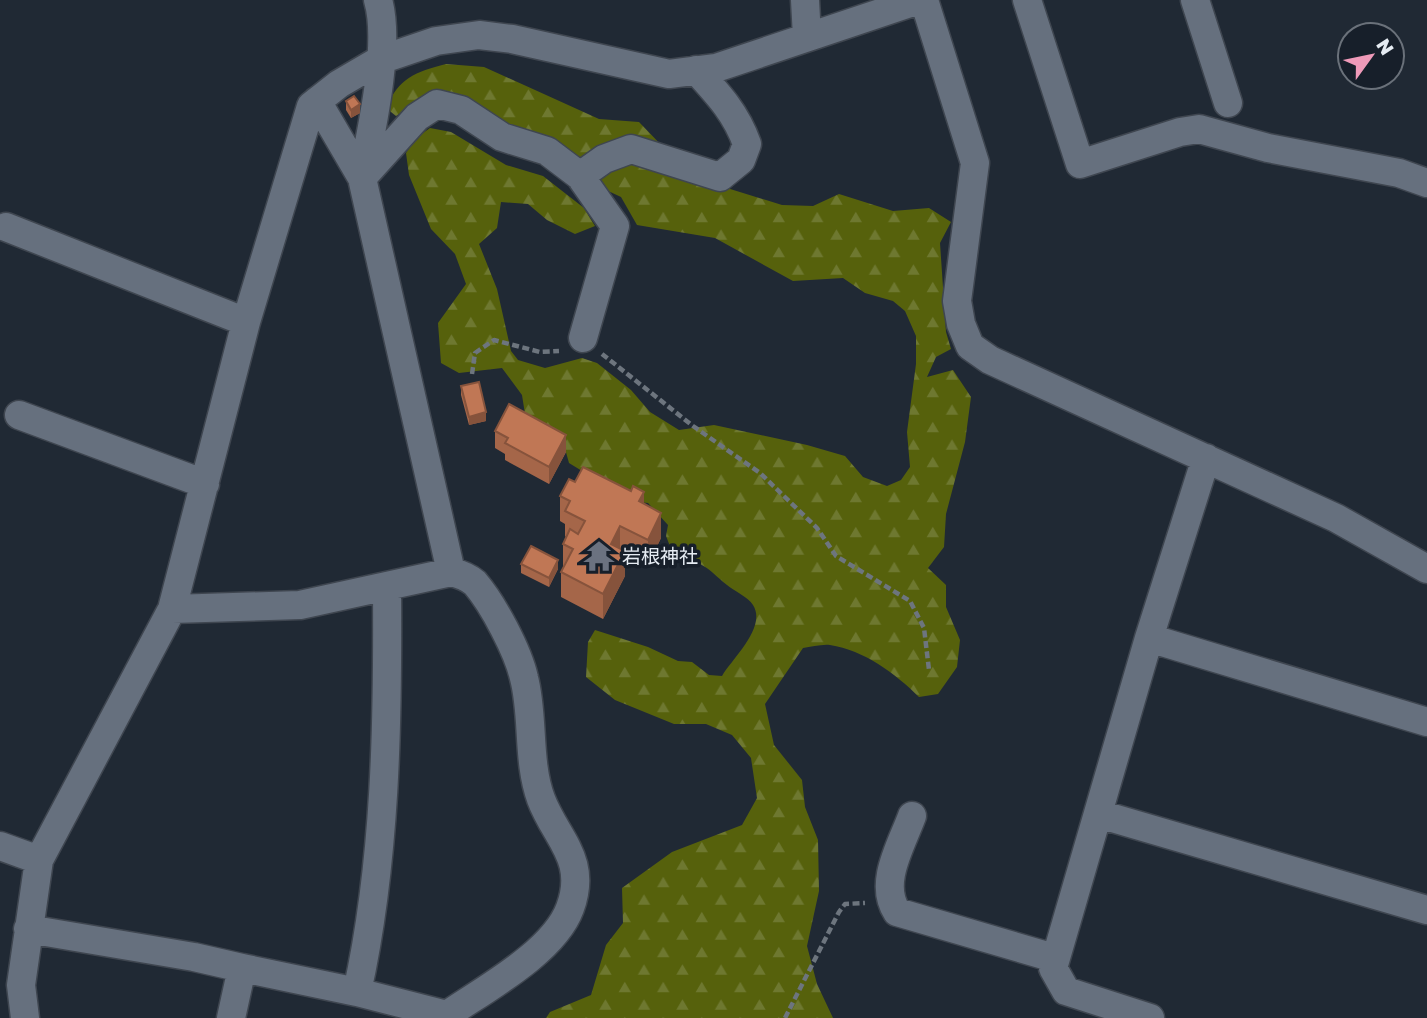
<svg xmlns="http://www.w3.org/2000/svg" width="1427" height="1018" viewBox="0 0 1427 1018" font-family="'Golos Text','Noto Sans JP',sans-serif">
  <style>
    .forest { fill: url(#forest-firs) }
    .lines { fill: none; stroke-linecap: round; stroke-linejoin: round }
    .minor-casing { stroke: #3f4650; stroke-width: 31 }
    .path { stroke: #6d757e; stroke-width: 4.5; stroke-dasharray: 7 3.5; stroke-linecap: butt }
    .minor { stroke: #66707e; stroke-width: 28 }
    .wall { fill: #a56649 }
    .shaded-wall { fill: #86533c }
    .building { fill: #c07755; stroke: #86533c; stroke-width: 2 }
    .labels { text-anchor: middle; stroke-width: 7; stroke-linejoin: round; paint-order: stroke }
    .poi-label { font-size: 19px; fill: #e6ecf3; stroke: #171f2a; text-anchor: start }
  </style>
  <defs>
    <pattern id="forest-firs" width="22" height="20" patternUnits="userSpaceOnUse" patternTransform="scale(1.75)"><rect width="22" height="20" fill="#56610c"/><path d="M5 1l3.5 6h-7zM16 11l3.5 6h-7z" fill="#6e7830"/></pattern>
  </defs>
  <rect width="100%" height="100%" fill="#202934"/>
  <path class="forest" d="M446,64L484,67L599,119L639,122L665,149L714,184L782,205L813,206L839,194L893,211L929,208L951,222L940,243L946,332L951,349L936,357L927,377L953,370L971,397L965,442L946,514L944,547L928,568L946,585V607L960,640L957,667L938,694L919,697C896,674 864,650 830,645C822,644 811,647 803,648L765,704L774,745L802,780L805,807L818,840L819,891L807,946L817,984L833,1018H546L550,1012L591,995L606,945L623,923L622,888L672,852L742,825L757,798L751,758L732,735L706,724H674L615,700L586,677L588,642L595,630L648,647L678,661L692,662L709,675L722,676C733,658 767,627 753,605C748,597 734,591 727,585C706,568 705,561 675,559L666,536L668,525L648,503L631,501L569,463L564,445L525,414L522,395L502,368L459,373L441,363L438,323L466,284L455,254L431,229L409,175L406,153L416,138L430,128L451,132L506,165L543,176L584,208L595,226L575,234L547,220L528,204L501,202L497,228L479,244L497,289L511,351L518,360L545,368L582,358L597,363L631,390L650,412L679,430L714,425L807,445L845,456L863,477L887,486L901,480L910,467L907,432L916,364V336L905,311L893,301L865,293L843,278L793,281L715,238L637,225L621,197L418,102L396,116L386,108C399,78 415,72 446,64Z"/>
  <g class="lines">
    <defs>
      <path id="minor" d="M805,0L807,37
        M924,0L975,163L957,301L961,324L970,346L990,360L1336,518L1427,569
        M1027,0L1080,164L1180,132L1199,129L1268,148L1399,173L1427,183
        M1195,0L1228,103
        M317,101L362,178L417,117L437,104L461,110L502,137L547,151L580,176L615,226L583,338
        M580,176L604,159L631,149L720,177L741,160L747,144C736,113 718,94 696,70
        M6,227L246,322
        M19,415L205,484
        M172,609L300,605L451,572L362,178C371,133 391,44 378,0
        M1149,638L1427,722
        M1099,814L1427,910
        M912,816C901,846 878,883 897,912L1054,958
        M0,846L39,860
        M28,929L194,957L242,968
        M357,992L447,1015L446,1018
        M447,1015C485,989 554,952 570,908C588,859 556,839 541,799C527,761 534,716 524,678C518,651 493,604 475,583C468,577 460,574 451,572
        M25,1018L21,985L39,860L172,609L246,322L311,106L339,84L380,60L436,41L479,35L512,39L669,74L716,68L919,0
        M231,1018L242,968L357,992C386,861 388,722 387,588
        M1150,1018L1066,991L1053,968L1149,638L1206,458"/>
    </defs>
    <use href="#minor" class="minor-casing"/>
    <path class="path" d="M602,354L693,426L760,473L817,528L836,556L910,601L924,628L929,670
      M472,374L475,353L494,340L540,352L559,351
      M785,1018L839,912L845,904L865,903"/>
    <use href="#minor" class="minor"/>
  </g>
  <path class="wall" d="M346,101L360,113L351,118L346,110Z
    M461,386L486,421L469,425L461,395Z
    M495,431L566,452L549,484L505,460V454L495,448Z
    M575,482L644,504L661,538L648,565L625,553V576L603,619L561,597V572L563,568V544L566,537L565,536V524L560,521V496Z
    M521,564L558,569L549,587L521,573Z"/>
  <path class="shaded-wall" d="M360,104V113L351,118V110Z
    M486,412V421L469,425V417Z
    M566,435V452L549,484V467Z
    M644,492V517L639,501Z
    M661,513V538L648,565V540Z
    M620,526V551L611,544Z
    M625,551V576L603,619V594Z
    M558,560V569L549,587V578Z"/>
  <path class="building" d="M354,96L360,104L351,110L346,101Z
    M479,382L486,412L469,417L461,386Z
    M509,404L566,435L549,467L505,443L508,438L495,431Z
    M583,467L631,491L633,486L644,492L639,501L661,513L648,540L620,526L611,544L625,551L603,594L561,572L573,549L563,544L570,529L578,534L585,521L565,511L570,501L560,496L569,479L575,482Z
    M531,546L558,560L549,578L521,564Z"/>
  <defs>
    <symbol id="temple-bare" viewBox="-9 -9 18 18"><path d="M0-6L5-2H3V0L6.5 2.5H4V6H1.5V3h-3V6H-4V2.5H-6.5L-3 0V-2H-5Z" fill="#6b7280" stroke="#171f2a" stroke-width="2.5" paint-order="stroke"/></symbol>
  </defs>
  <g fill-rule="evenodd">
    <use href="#temple-bare" x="577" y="534" width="44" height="44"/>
  </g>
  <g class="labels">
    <g class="poi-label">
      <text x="622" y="563">岩根神社</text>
    </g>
  </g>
  <g transform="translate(1371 56) rotate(57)"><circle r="33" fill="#171f2a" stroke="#6a717a" stroke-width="2"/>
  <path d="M0-5L12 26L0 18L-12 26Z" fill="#ef9ab9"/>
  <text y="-10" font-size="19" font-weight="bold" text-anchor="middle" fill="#e6ecf3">N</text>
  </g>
</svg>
